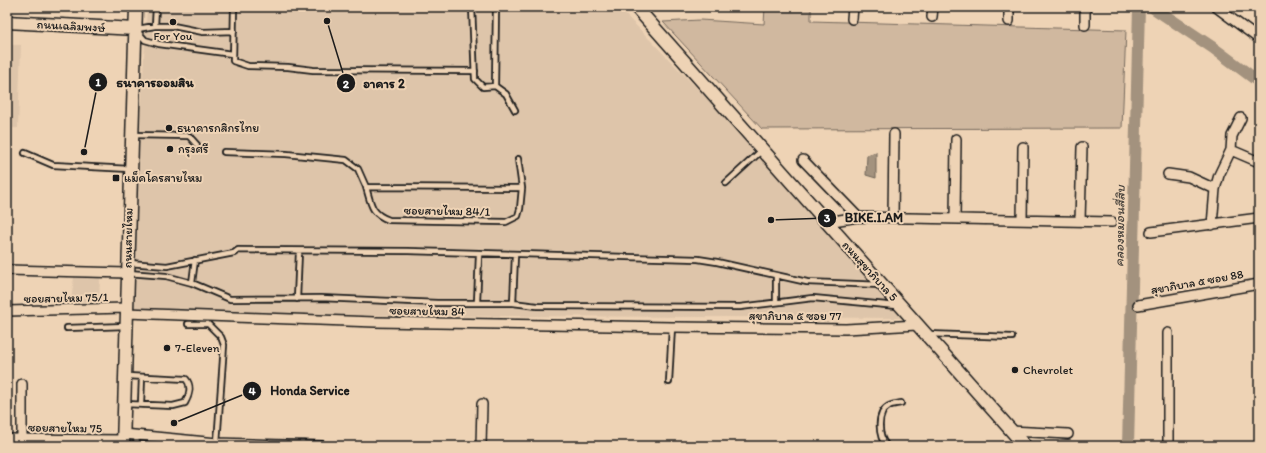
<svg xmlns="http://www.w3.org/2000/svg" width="1266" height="453" viewBox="0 0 1266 453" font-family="Itim,'Playpen Sans Thai',sans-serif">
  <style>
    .built { fill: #dec5aa }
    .green { fill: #d0b89f; stroke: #766a5e }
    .water { fill: #a3927e; stroke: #6d6357 }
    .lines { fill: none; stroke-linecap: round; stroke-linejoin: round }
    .canal { stroke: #a3927e; stroke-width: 12 }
    .service-casing { stroke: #1c1c1c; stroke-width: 8 }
    .minor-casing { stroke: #1c1c1c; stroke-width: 12 }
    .secondary-casing { stroke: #1c1c1c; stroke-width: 15 }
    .service { stroke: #eed3b5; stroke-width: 4.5 }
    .minor { stroke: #eed3b5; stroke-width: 9 }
    .secondary { stroke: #eed3b5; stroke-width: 12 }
    .poi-dot { fill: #1c1c1c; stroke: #eed3b5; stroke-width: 1.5 }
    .labels { text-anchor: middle; stroke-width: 4; stroke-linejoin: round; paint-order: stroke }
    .street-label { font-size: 12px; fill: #1c1c1c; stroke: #eed3b5 }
    .poi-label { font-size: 12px; fill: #1c1c1c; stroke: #eed3b5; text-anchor: start }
    .water-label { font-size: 13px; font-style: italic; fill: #4b453e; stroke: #eed3b5 }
    .leader { fill: none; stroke: #1c1c1c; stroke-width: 1.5 }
    .callout-dot { fill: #1c1c1c; stroke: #eed3b5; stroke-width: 1.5 }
    .mark-label { font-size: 12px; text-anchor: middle; font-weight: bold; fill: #fff }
    .callout-label { font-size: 13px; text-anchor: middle; font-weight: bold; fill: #1c1c1c; stroke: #eed3b5; stroke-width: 4; stroke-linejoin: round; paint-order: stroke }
  </style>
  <rect width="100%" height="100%" fill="#eed3b5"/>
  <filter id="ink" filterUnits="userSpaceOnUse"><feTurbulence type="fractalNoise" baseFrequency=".025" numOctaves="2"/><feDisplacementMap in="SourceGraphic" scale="8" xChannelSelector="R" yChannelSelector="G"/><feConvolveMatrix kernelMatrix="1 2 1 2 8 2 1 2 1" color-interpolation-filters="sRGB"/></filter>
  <g filter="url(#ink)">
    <path class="built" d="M147,7H618L827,222L912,318L271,315L129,311Z
      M7,45H21L18,128H7Z
      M74,277L100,278L99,302H71Z"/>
    <path class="green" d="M765,7H811V21L1126,30L1122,128L762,129L663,22L700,20L764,24Z"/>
    <path class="water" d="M876,152V178L866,175L867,155Z"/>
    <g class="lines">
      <path class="canal" d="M1152,7L1212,47L1259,82
        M1128,446L1139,7"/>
      <defs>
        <path id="service" d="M234,7L233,61L248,66L288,67L313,70L475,71
          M472,7L475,79L483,87L495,86L496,7
          M155,26L156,7
          M137,29L155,26H173L203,32L234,31
          M138,32L145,40L159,44L232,54
          M495,86L506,94L515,110
          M133,135L189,136L197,145
          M224,152L286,154L346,160L358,169L366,187L522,188L518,159
          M25,153L53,165L130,169
          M726,183L761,151
          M366,187C371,204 371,214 389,220L506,222L518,216L520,209L522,188
          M129,263L167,266L234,253L238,250L408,251L698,259L717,262L807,282L881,285
          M128,273L166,276L192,283L230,299L321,298L437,303H513L537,306L740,307L813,298L897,306
          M192,283L195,260
          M297,299L299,252
          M477,302L479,255
          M776,302V275
          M513,303L515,255
          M188,324H208L221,337L224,345L217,443
          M67,328L126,326
          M928,334L1012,337
          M669,382L672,327
          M125,404L173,406L185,403C189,396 192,386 186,379L127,376
          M141,404L142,377
          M136,435L137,446
          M887,446C878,437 876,413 889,406C892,404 898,404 901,403"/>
        <path id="minor" d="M1216,7L1259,39
          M932,17L933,7
          M852,19L853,7
          M1009,21V7
          M1085,25V7
          M1231,150L1259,162
          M803,160L858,217
          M1168,174L1189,177L1215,189
          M893,218L894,134
          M955,219L956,139
          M1022,220L1023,147
          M1080,221L1082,147
          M827,222L858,217L1112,222
          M1212,225L1215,189L1219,175L1231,150L1232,136L1241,118
          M1151,232L1259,218
          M7,270L127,273
          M1138,305L1259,284
          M7,311L126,308
          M126,313L375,322L672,327L846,329L917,325
          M1011,431L1068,434
          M124,434L217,443L322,446
          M7,439L123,440
          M22,439V384
          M481,446L482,404
          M1168,446V333"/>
        <path id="secondary" d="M636,7L1025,446
          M7,22L135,29
          M123,446L136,7"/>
      </defs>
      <use href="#service" class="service-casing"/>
      <use href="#minor" class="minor-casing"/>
      <use href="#secondary" class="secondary-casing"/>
      <use href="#service" class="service"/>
      <use href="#minor" class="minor"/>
      <use href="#secondary" class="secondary"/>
    </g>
  </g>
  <g class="poi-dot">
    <circle cx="173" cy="22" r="4"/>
    <circle cx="169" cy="128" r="4"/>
    <circle cx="170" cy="149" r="4"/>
    <rect x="112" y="174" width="8" height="8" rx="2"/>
    <circle cx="167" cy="348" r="4"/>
    <circle cx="1015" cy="370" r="4"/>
  </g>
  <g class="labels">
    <g class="street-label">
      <text transform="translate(71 26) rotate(3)" y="4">ถนนเฉลิมพงษ์</text>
      <text transform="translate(447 211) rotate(1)" y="4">ซอยสายไหม 84/1</text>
      <text transform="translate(128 238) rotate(-89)" y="4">ถนนสายไหม</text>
      <text transform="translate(870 271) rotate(48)" y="4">ถนนสุขาภิบาล 5</text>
      <text transform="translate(1197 282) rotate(-10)" y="4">สุขาภิบาล ๕ ซอย 88</text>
      <text transform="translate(66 298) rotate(-1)" y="4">ซอยสายไหม 75/1</text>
      <text transform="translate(427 311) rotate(1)" y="4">ซอยสายไหม 84</text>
      <text x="795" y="320">สุขาภิบาล ๕ ซอย 77</text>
      <text transform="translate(65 428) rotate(1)" y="4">ซอยสายไหม 75</text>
    </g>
    <g class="poi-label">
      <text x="173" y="40" text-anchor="middle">For You</text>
      <text x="177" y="132">ธนาคารกสิกรไทย</text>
      <text x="178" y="153">กรุงศรี</text>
      <text x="124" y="182">แม็คโครสายไหม</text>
      <text x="175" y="352">7-Eleven</text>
      <text x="1023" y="374">Chevrolet</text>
    </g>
    <g class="water-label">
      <text transform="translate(1119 226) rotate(-89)" y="5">คลองหมอนสี่สิบ</text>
    </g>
  </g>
  <path class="leader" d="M84 152L98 82M327 21L346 83M771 220L827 218M174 423L252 391"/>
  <g class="callout-dot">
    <circle cx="84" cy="152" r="4"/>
    <circle cx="327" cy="21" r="4"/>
    <circle cx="771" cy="220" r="4"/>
    <circle cx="174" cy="423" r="4"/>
    <circle cx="98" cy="82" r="10"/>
    <circle cx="346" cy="83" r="10"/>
    <circle cx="827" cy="218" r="10"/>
    <circle cx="252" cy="391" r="10"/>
  </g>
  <g class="mark-label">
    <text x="98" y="86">1</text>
    <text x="346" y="88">2</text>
    <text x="827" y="222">3</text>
    <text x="252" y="395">4</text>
  </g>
  <g class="callout-label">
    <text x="155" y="87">ธนาคารออมสิน</text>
    <text x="384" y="88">อาคาร 2</text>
    <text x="874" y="222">BIKE.I.AM</text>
    <text x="310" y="395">Honda Service</text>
  </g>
  <rect width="1266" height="453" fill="none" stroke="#eed3b5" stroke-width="24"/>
  <rect x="12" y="12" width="1242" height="429" fill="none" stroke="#1c1c1c" stroke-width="1.5" filter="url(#ink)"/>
</svg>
